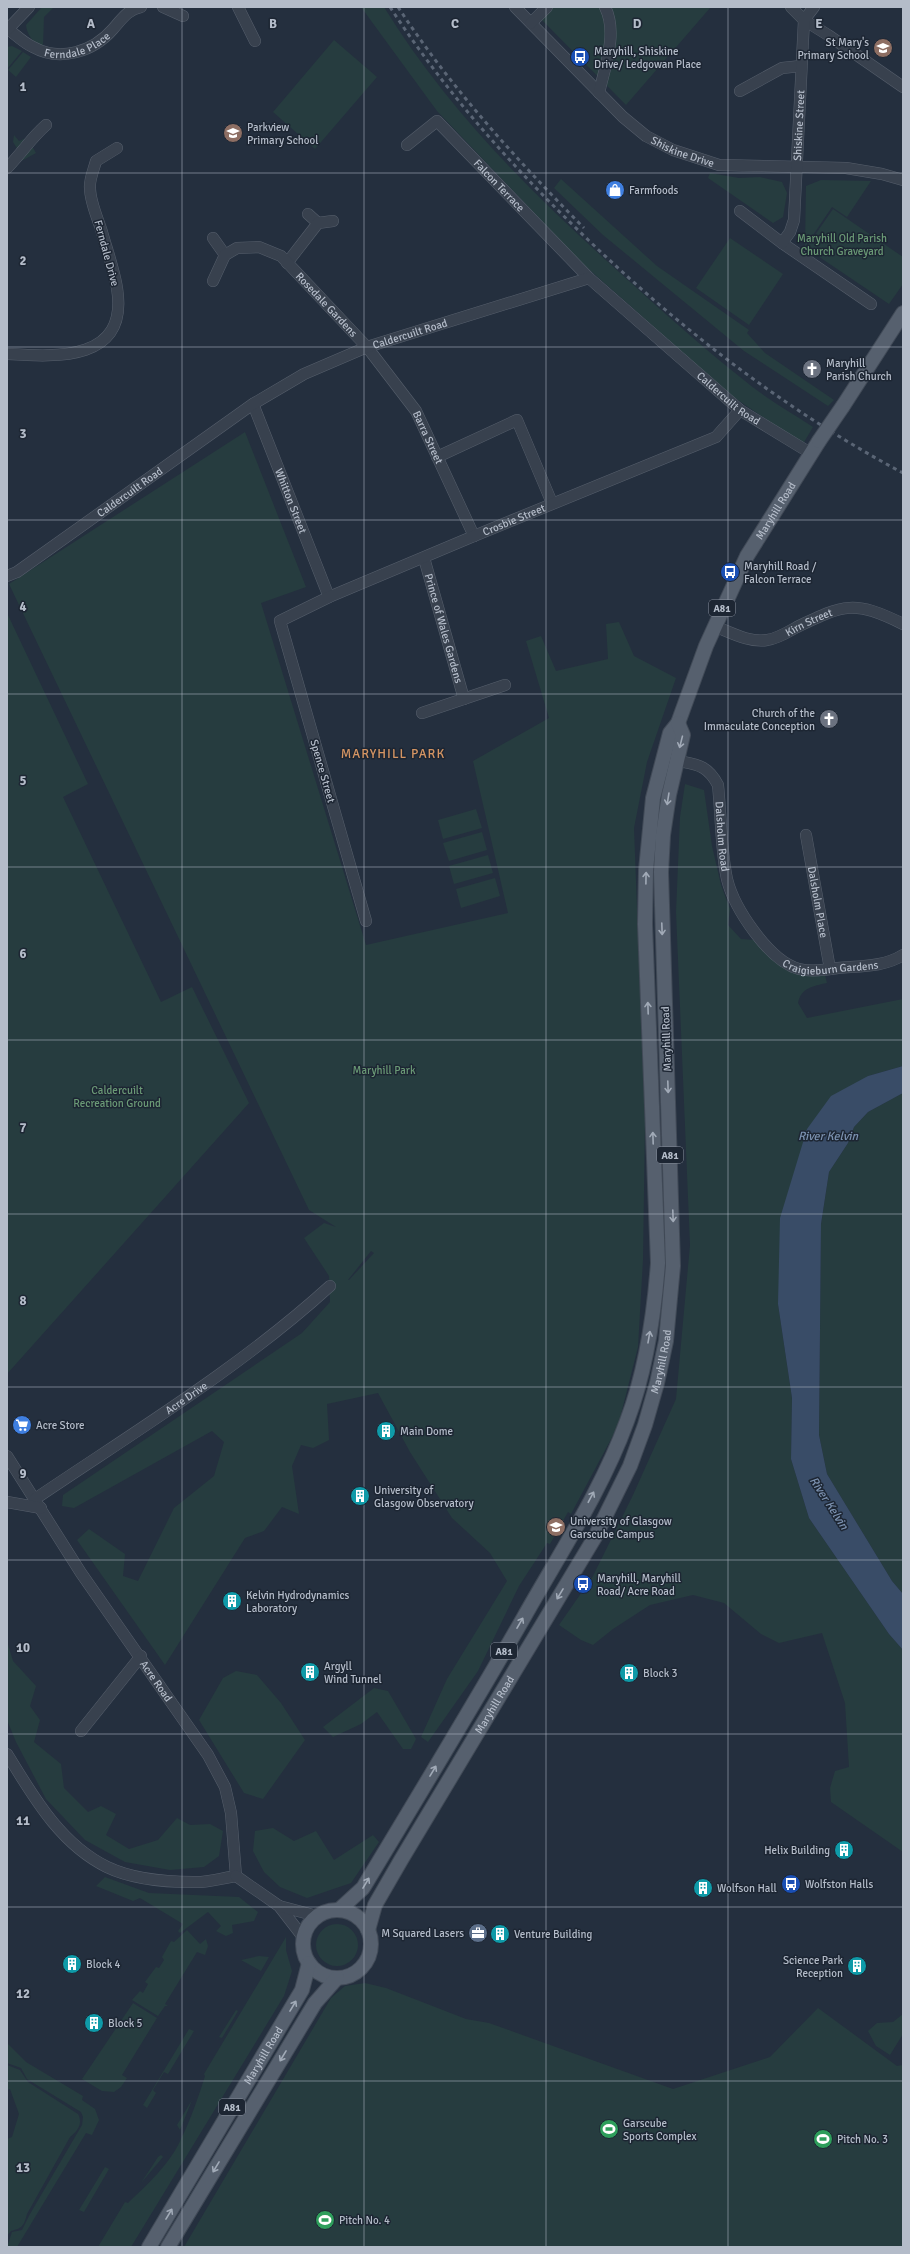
<svg xmlns="http://www.w3.org/2000/svg" width="910" height="2254" viewBox="0 0 910 2254" font-family="Signika,sans-serif">
  <style>
    .green { fill: #263c3f; fill-rule: evenodd }
    .water { fill: #394c67 }
    .lines { fill: none; stroke-linecap: round; stroke-linejoin: round }
    .minor-casing { stroke: #565f6c; stroke-width: 12 }
    .major-casing { stroke: #414a57; stroke-width: 16 }
    .minor { stroke: #38414e; stroke-width: 11 }
    .major { stroke: #56606e; stroke-width: 14 }
    .rail { stroke: #5a6575; stroke-width: 3; stroke-dasharray: 4 4; stroke-linecap: butt }
    .major-bridge-casing { stroke: #414a57; stroke-width: 16; stroke-linecap: butt }
    .major-bridge { stroke: #56606e; stroke-width: 14 }
    .oneway { stroke: #a1aab7 }
    .grid { fill: none; stroke: #b4bcc9; stroke-width: 1; stroke-opacity: 0.55 }
    .labels { text-anchor: middle; stroke-width: 3; stroke-linejoin: round; paint-order: stroke }
    .shield { fill: #1d2633; stroke: #878f9c; stroke-width: 1 }
    .shield-label { font-size: 10px; font-weight: bold; fill: #b4bcc9 }
    .street-label { font-size: 11px; fill: #b4bcc9; stroke: #1d2633 }
    .poi-label { font-size: 11px; fill: #b4bcc9; stroke: #1d2633; text-anchor: start }
    .park-label { font-size: 11px; fill: #6b9a76; stroke: #1d2633 }
    .water-label { font-size: 12px; font-style: italic; fill: #7c92b1; stroke: #1d2633 }
    .quarter-label { font-size: 13px; letter-spacing: 1px; fill: #d59563; stroke: #1d2633 }
    .grid-label { font-size: 13px; text-anchor: middle; font-weight: bold; fill: #b4bcc9; stroke: #1d2633; stroke-width: 3; stroke-linejoin: round; paint-order: stroke }
  </style>
  <rect width="100%" height="100%" fill="#242f3e"/>
  <path class="green" d="M42,7H54L44,17L43,46C33,43 27,35 26,25Z
    M361,7H384C447,109 530,192 619,272C661,310 704,349 750,385C769,400 792,413 813,427L803,444L732,396L583,264L437,111Z
    M540,7H709L710,8L626,105L535,13Z
    M334,40L377,77L315,149L273,112Z
    M12,46L22,51L7,69V47Z
    M23,52L31,57L16,77L8,70Z
    M14,135L19,141L26,138L18,150L13,142Z
    M32,146L36,153L16,164Z
    M710,173L739,178L760,177L782,182L787,193L783,217L773,223L708,178Z
    M561,179L657,266L749,330L747,333L765,353L834,400L828,406L744,351L603,235L554,188Z
    M821,180L871,181L847,217L832,207L805,247L806,186Z
    M833,209L903,257V284L889,304L806,248Z
    M730,238L783,274L749,325L696,288Z
    M245,432L306,587L261,603L366,945L508,913L473,761L549,718L526,641L541,636L556,671L608,659L606,624L619,622L634,656L676,678L647,762L634,828L645,1121L643,1260L638,1347L618,1426L571,1514L568,1512L550,1544L547,1543L519,1586L478,1671L428,1742L421,1737L447,1679L507,1581L490,1553L452,1518L410,1452L378,1393L327,1404L329,1440L313,1448L301,1445L292,1466L299,1514L282,1507L264,1531L245,1538L165,1665L77,1540L89,1529L125,1554L123,1576L138,1581L174,1508L214,1476L224,1442L212,1431L74,1508L62,1506L63,1495L302,1333L330,1302L329,1276L304,1238L324,1223L336,1227L309,1210L9,584ZM371,1251L374,1253L349,1280H348Z
    M7,613L88,784L63,797L161,1002L192,987L249,1103L7,1374Z
    M685,784L704,790L712,846L721,885L730,909L728,925L741,939L755,940L799,975H825L827,983C813,986 801,988 798,1003L807,1018L903,999V1066L868,1076L807,1129L799,1161L778,1304L792,1398L791,1459L809,1518L889,1634L903,1650V1852L831,1802L830,1788L835,1771L849,1767L845,1703L822,1633L779,1643L761,1634L724,1603L693,1595L650,1605L613,1629L593,1645L581,1640L559,1625L593,1576L633,1495L676,1399L690,1245L676,912L680,817Z
    M476,809L482,828L443,839L438,820Z
    M482,832L487,850L449,861L443,843Z
    M488,855L493,873L454,884L449,866Z
    M495,878L500,896L461,908L456,889Z
    M903,1093V1594L892,1581L827,1474L819,1435L821,1224L829,1172L848,1143L854,1127L868,1112Z
    M7,1641L13,1661L36,1686L30,1706L40,1720L34,1742L61,1764L64,1788L88,1812L101,1806L116,1814L106,1835L129,1849L158,1840L177,1818L190,1825L210,1824L223,1831L219,1856L204,1867L170,1870L125,1862L85,1840L46,1799L16,1742L7,1720Z
    M236,1671L257,1675L281,1703L305,1740L263,1799L244,1793L199,1720L223,1678Z
    M374,1688L388,1691L416,1739L411,1749H403L377,1712L361,1724L333,1737L323,1727Z
    M273,1828L294,1841L316,1831L334,1860L373,1835L379,1842L351,1883L307,1898L280,1887L264,1872L253,1851L255,1831Z
    M105,1877L149,1893L239,1897L258,1912L254,1921L232,1925L233,1933L226,1936L216,1931L221,1926L208,1912L180,1933L178,1931L183,1924L140,1898L133,1901L96,1886Z
    M316 1945a21 21 0 1 1 42 0a21 21 0 1 1-42 0Z
    M187,1930L200,1944L206,1939L208,1946L205,1955L197,1952L165,2004L168,2006H165L158,2016L132,2000L140,1991L143,1993L148,1984L145,1982L156,1967L159,1968L164,1960L162,1957L171,1941L174,1942Z
    M286,1937V1950L292,1971L284,1996L131,2247H98L125,2202L128,2203C147,2185 170,2164 181,2139C191,2119 198,2098 205,2076L204,2074Z
    M259,1956L269,1957L261,1971L241,1960Z
    M365,1983L386,1988L466,2019L489,2023L673,2089L770,2057L818,2008L897,2066L903,2065V2247H184L331,1998L345,1986Z
    M133,2003L157,2018L122,2075L127,2078L121,2087L114,2092L102,2091L82,2079Z
    M236,2010L238,2011L222,2038L219,2037Z
    M903,2014V2034L890,2055L876,2046L868,2031L877,2023L893,2022Z
    M189,2029L194,2031L168,2074L164,2072L153,2090L156,2093L147,2108L143,2105Z
    M7,2043L26,2062L83,2096L82,2100L95,2109L99,2120L92,2135L86,2133L17,2247H7L12,2232L22,2230L30,2214L82,2125L83,2117L81,2112L27,2079L21,2068L7,2063Z
    M7,2065L20,2070L28,2082L78,2114C83,2123 78,2131 70,2137L27,2214C24,2225 23,2228 11,2231L7,2236V2139L12,2137L19,2114L10,2089L7,2090Z
    M192,2100L180,2130L177,2125Z
    M161,2155L163,2157L141,2183L158,2157Z
    M105,2167L109,2169L84,2212L79,2210Z"/>
  <path class="water" d="M903,1066V1093L868,1112L854,1127L848,1143L829,1172L821,1224L819,1435L827,1474L892,1581L903,1594V1650L889,1634L809,1518L791,1459L792,1398L778,1304L780,1218L807,1129L831,1096L868,1076Z"/>
  <g class="lines">
    <defs>
      <g id="minor">
        <path d="M163,7L183,16"/>
        <path d="M238,7L255,41"/>
        <path id="s1" d="M515,7L623,117L646,136L673,150L719,165L846,168L882,174L903,180"/>
        <path d="M791,7L804,20L828,35L903,87"/>
        <path d="M531,23L547,7"/>
        <path id="s2" d="M8,29C16,35 24,43 33,47C60,62 93,52 113,29C121,20 128,9 141,7"/>
        <path d="M7,30L29,7"/>
        <path d="M740,91L782,68L801,66"/>
        <path d="M599,93C605,66 618,33 605,7"/>
        <path id="s3" d="M407,145L437,121L589,278"/>
        <path d="M7,168C21,154 31,138 46,125"/>
        <path d="M740,211L782,243L871,304"/>
        <path d="M308,214L318,223"/>
        <path d="M213,238L225,255"/>
        <path id="s4" d="M782,243L790,232L794,220L804,20L814,7"/>
        <path d="M287,263L318,223L333,221"/>
        <path id="s5" d="M213,281L225,255L237,248L259,247L281,256L367,347L416,411L474,536"/>
        <path d="M7,354C56,357 129,362 117,288C114,269 107,250 102,232C98,219 90,202 90,188C89,180 94,169 96,161L117,148"/>
        <path id="s6" d="M253,404L329,597"/>
        <path d="M437,457L517,420L552,503"/>
        <path id="s7" d="M424,558L464,699"/>
        <path id="s8" d="M7,576L17,572L253,404L304,374L367,347L589,278L740,410L812,454"/>
        <path id="s9" d="M714,626C730,632 749,643 767,640C777,639 788,632 797,627C845,604 854,600 903,624"/>
        <path d="M422,713L505,685"/>
        <path id="s10" d="M670,759C694,765 706,762 718,785C721,814 721,852 727,879C734,908 769,961 799,969C811,972 826,970 838,968C860,966 884,967 903,955"/>
        <path id="s11" d="M806,835L830,969"/>
        <path id="s12" d="M366,921L280,621L329,597L474,536L716,437L740,410"/>
        <path id="s13" d="M7,1456L81,1573L208,1755L225,1787L231,1813L236,1876"/>
        <path id="s14" d="M35,1499C134,1432 241,1367 330,1286"/>
        <path d="M7,1502L41,1508"/>
        <path d="M81,1731L141,1656"/>
        <path d="M7,1754C33,1796 60,1844 107,1867C132,1879 166,1882 193,1882C207,1883 222,1878 236,1876"/>
        <path d="M236,1876L279,1906L303,1937"/>
        <path d="M279,1906L317,1916"/>
      </g>
      <g id="major">
        <path d="M843,406L903,313"/>
        <path id="s15" d="M339,1910L363,1888C417,1798 472,1708 524,1617C560,1553 602,1490 627,1421C646,1371 654,1317 658,1263L645,924L646,870L653,798L670,733L678,723L706,646L747,556L819,441"/>
        <circle cx="337" cy="1944" r="34"/>
        <path id="s16" d="M368,1930L375,1905L401,1860L595,1537L630,1466L645,1425L657,1383L666,1341L673,1266L661,872L663,835L669,795L683,735L678,723"/>
        <path id="s17" d="M149,2247L302,1990L309,1963"/>
        <path d="M168,2247L315,2003L337,1978"/>
      </g>
    </defs>
    <use href="#minor" class="minor-casing"/>
    <use href="#major" class="major-casing"/>
    <use href="#minor" class="minor"/>
    <use href="#major" class="major"/>
    <path class="rail" d="M390,7C445,91 506,160 578,230C675,325 783,409 903,473
      M398,7C451,88 516,159 584,228"/>
    <defs>
      <path id="major-bridge" d="M819,441L843,406"/>
    </defs>
    <use href="#major-bridge" class="major-bridge-casing"/>
    <use href="#major-bridge" class="major-bridge"/>
  </g>
  <defs><path id="oneway-shaft" d="M-6 0H5M1.5-3L5.5 0L1.5 3" fill="none" stroke-width="1.6" stroke-linecap="round" stroke-linejoin="round"/></defs>
  <g class="oneway">
    <use href="#oneway-shaft" transform="translate(681 742) rotate(104)"/>
    <use href="#oneway-shaft" transform="translate(668 799) rotate(99)"/>
    <use href="#oneway-shaft" transform="translate(646 878) rotate(-89)"/>
    <use href="#oneway-shaft" transform="translate(662 929) rotate(88)"/>
    <use href="#oneway-shaft" transform="translate(648 1008) rotate(-92)"/>
    <use href="#oneway-shaft" transform="translate(668 1087) rotate(88)"/>
    <use href="#oneway-shaft" transform="translate(653 1138) rotate(-92)"/>
    <use href="#oneway-shaft" transform="translate(673 1216) rotate(88)"/>
    <use href="#oneway-shaft" transform="translate(649 1337) rotate(-80)"/>
    <use href="#oneway-shaft" transform="translate(591 1497) rotate(-62)"/>
    <use href="#oneway-shaft" transform="translate(560 1594) rotate(121)"/>
    <use href="#oneway-shaft" transform="translate(520 1623) rotate(-60)"/>
    <use href="#oneway-shaft" transform="translate(433 1771) rotate(-59)"/>
    <use href="#oneway-shaft" transform="translate(366 1883) rotate(-59)"/>
    <use href="#oneway-shaft" transform="translate(293 2006) rotate(-59)"/>
    <use href="#oneway-shaft" transform="translate(283 2056) rotate(121)"/>
    <use href="#oneway-shaft" transform="translate(216 2167) rotate(121)"/>
    <use href="#oneway-shaft" transform="translate(169 2214) rotate(-59)"/>
  </g>
  <path class="grid" d="M182,7V2247M364,7V2247M546,7V2247M728,7V2247M7,173H903M7,347H903M7,520H903M7,694H903M7,867H903M7,1040H903M7,1214H903M7,1387H903M7,1560H903M7,1734H903M7,1907H903M7,2081H903"/>
  <defs>
    <symbol id="school-disc" viewBox="-11 -11 22 22"><circle r="9.5" fill="#8d6e63" stroke="#1d2633"/><path d="M0-5L7-2L0 1L-7-2ZM-4 1L0 2.5L4 1V4Q0 6-4 4Z" fill="#fff"/></symbol>
    <symbol id="bus-disc" viewBox="-11 -11 22 22"><circle r="9.5" fill="#1a4fb4" stroke="#1d2633"/><path d="M-5-6H5V4H4V6H2V4H-2V6H-4V4H-5ZM-3.5-4V0h7V-4ZM-3.5 1.2v1.5H-2V1.2ZM2 1.2v1.5H3.5V1.2Z" fill="#fff"/></symbol>
    <symbol id="shop-disc" viewBox="-11 -11 22 22"><circle r="9.5" fill="#3f7fe0" stroke="#1d2633"/><path d="M-5-2.5h2.3a2.7 3.5 0 0 1 5.4 0H5L5.5 6h-11ZM-1.5-2.5h3a1.5 2.3 0 0 0-3 0Z" fill="#fff"/></symbol>
    <symbol id="church-disc" viewBox="-11 -11 22 22"><circle r="9.5" fill="#6b7280" stroke="#1d2633"/><path d="M-1.2-6h2.4v3.5h3.3v2.4h-3.3V6h-2.4V-.1h-3.3v-2.4h3.3Z" fill="#fff"/></symbol>
    <symbol id="supermarket-disc" viewBox="-11 -11 22 22"><circle r="9.5" fill="#3f7fe0" stroke="#1d2633"/><path d="M-6-5.5h2.5l.6 2H6L4.5 2H-2.5L-4.4-4H-6ZM-1.5 3.2a1.3 1.3 0 1 0 .1 0ZM3 3.2a1.3 1.3 0 1 0 .1 0Z" fill="#fff"/></symbol>
    <symbol id="building-disc" viewBox="-11 -11 22 22"><circle r="9.5" fill="#0f9aa8" stroke="#1d2633"/><path d="M-4-6H4V6H1V3H-1V6H-4ZM-2.5-4.3h1.7v1.8h-1.7ZM.8-4.3h1.7v1.8H.8ZM-2.5-1h1.7V.8h-1.7ZM.8-1h1.7V.8H.8Z" fill="#fff"/></symbol>
    <symbol id="university-disc" viewBox="-11 -11 22 22"><circle r="9.5" fill="#8d6e63" stroke="#1d2633"/><path d="M0-5L7-2L0 1L-7-2ZM-4 1L0 2.5L4 1V4Q0 6-4 4Z" fill="#fff"/></symbol>
    <symbol id="office-disc" viewBox="-11 -11 22 22"><circle r="9.5" fill="#5c6f8a" stroke="#1d2633"/><path d="M-6-3h4V-5.5h4V-3h4V5H-6ZM-1-4.5V-3h2v-1.5ZM-6 0V1H6V0Z" fill="#fff"/></symbol>
    <symbol id="stadium-disc" viewBox="-11 -11 22 22"><circle r="9.5" fill="#2e9e5b" stroke="#1d2633"/><path d="M0-5a6.5 5 0 1 0 0 10a6.5 5 0 1 0 0-10ZM-3.5-1.8h7v3.6h-7Z" fill="#fff"/></symbol>
  </defs>
  <g fill-rule="evenodd">
    <use href="#school-disc" x="872" y="37" width="22" height="22"/>
    <use href="#bus-disc" x="569" y="46" width="22" height="22"/>
    <use href="#school-disc" x="222" y="122" width="22" height="22"/>
    <use href="#shop-disc" x="604" y="179" width="22" height="22"/>
    <use href="#church-disc" x="801" y="358" width="22" height="22"/>
    <use href="#bus-disc" x="719" y="561" width="22" height="22"/>
    <use href="#church-disc" x="818" y="708" width="22" height="22"/>
    <use href="#supermarket-disc" x="11" y="1414" width="22" height="22"/>
    <use href="#building-disc" x="375" y="1420" width="22" height="22"/>
    <use href="#building-disc" x="349" y="1485" width="22" height="22"/>
    <use href="#university-disc" x="545" y="1516" width="22" height="22"/>
    <use href="#bus-disc" x="572" y="1573" width="22" height="22"/>
    <use href="#building-disc" x="221" y="1590" width="22" height="22"/>
    <use href="#building-disc" x="299" y="1661" width="22" height="22"/>
    <use href="#building-disc" x="618" y="1662" width="22" height="22"/>
    <use href="#building-disc" x="833" y="1839" width="22" height="22"/>
    <use href="#bus-disc" x="780" y="1873" width="22" height="22"/>
    <use href="#building-disc" x="692" y="1877" width="22" height="22"/>
    <use href="#office-disc" x="467" y="1922" width="22" height="22"/>
    <use href="#building-disc" x="489" y="1923" width="22" height="22"/>
    <use href="#building-disc" x="61" y="1953" width="22" height="22"/>
    <use href="#building-disc" x="846" y="1955" width="22" height="22"/>
    <use href="#building-disc" x="83" y="2012" width="22" height="22"/>
    <use href="#stadium-disc" x="598" y="2118" width="22" height="22"/>
    <use href="#stadium-disc" x="812" y="2128" width="22" height="22"/>
    <use href="#stadium-disc" x="314" y="2209" width="22" height="22"/>
  </g>
  <g class="labels">
    <g class="shield">
      <rect x="709" y="600" width="26" height="16" rx="3"/>
      <rect x="657" y="1147" width="26" height="16" rx="3"/>
      <rect x="491" y="1643" width="26" height="16" rx="3"/>
      <rect x="219" y="2099" width="26" height="16" rx="3"/>
    </g>
    <g class="shield-label">
      <text x="722" y="612">A81</text>
      <text x="670" y="1159">A81</text>
      <text x="504" y="1655">A81</text>
      <text x="232" y="2111">A81</text>
    </g>
    <g class="street-label">
      <text dy="4" stroke="none"><textPath href="#s2" startOffset="78">Ferndale Place</textPath></text>
      <text dy="4" stroke="none"><textPath href="#s4" startOffset="121">Shiskine Street</textPath></text>
      <text dy="4" stroke="none"><textPath href="#s1" startOffset="224">Shiskine Drive</textPath></text>
      <text dy="4" stroke="none"><textPath href="#s3" startOffset="128">Falcon Terrace</textPath></text>
      <text transform="translate(107 253) rotate(75)" y="4">Ferndale Drive</text>
      <text dy="4" stroke="none"><textPath href="#s5" startOffset="155">Rosedale Gardens</textPath></text>
      <text dy="4" stroke="none"><textPath href="#s8" startOffset="473">Caldercuilt Road</textPath></text>
      <text dy="4" stroke="none"><textPath href="#s8" startOffset="845">Caldercuilt Road</textPath></text>
      <text dy="4" stroke="none"><textPath href="#s5" startOffset="323">Barra Street</textPath></text>
      <text dy="4" stroke="none"><textPath href="#s8" startOffset="149">Caldercuilt Road</textPath></text>
      <text dy="4" stroke="none"><textPath href="#s6" startOffset="104">Whitton Street</textPath></text>
      <text dy="4" stroke="none"><textPath href="#s15" startOffset="1511">Maryhill Road</textPath></text>
      <text dy="4" stroke="none"><textPath href="#s12" startOffset="567">Crosbie Street</textPath></text>
      <text dy="4" stroke="none"><textPath href="#s9" startOffset="101">Kirn Street</textPath></text>
      <text dy="4" stroke="none"><textPath href="#s7" startOffset="73">Prince of Wales Gardens</textPath></text>
      <text transform="translate(323 771) rotate(74)" y="4">Spence Street</text>
      <text dy="4" stroke="none"><textPath href="#s10" startOffset="109">Dalsholm Road</textPath></text>
      <text dy="4" stroke="none"><textPath href="#s11" startOffset="68">Dalsholm Place</textPath></text>
      <text dy="4" stroke="none"><textPath href="#s10" startOffset="302">Craigieburn Gardens</textPath></text>
      <text transform="translate(666 1039) rotate(-92)" y="4">Maryhill Road</text>
      <text dy="4" stroke="none"><textPath href="#s16" startOffset="643">Maryhill Road</textPath></text>
      <text dy="4" stroke="none"><textPath href="#s14" startOffset="182">Acre Drive</textPath></text>
      <text dy="4" stroke="none"><textPath href="#s13" startOffset="270">Acre Road</textPath></text>
      <text dy="4" stroke="none"><textPath href="#s16" startOffset="259">Maryhill Road</textPath></text>
      <text dy="4" stroke="none"><textPath href="#s17" startOffset="223">Maryhill Road</textPath></text>
    </g>
    <g class="poi-label">
      <text x="869" y="46" text-anchor="end">St Mary's<tspan x="869" dy="13">Primary School</tspan></text>
      <text x="594" y="55">Maryhill, Shiskine<tspan x="594" dy="13">Drive/ Ledgowan Place</tspan></text>
      <text x="247" y="131">Parkview<tspan x="247" dy="13">Primary School</tspan></text>
      <text x="629" y="194">Farmfoods</text>
      <text x="826" y="367">Maryhill<tspan x="826" dy="13">Parish Church</tspan></text>
      <text x="744" y="570">Maryhill Road /<tspan x="744" dy="13">Falcon Terrace</tspan></text>
      <text x="815" y="717" text-anchor="end">Church of the<tspan x="815" dy="13">Immaculate Conception</tspan></text>
      <text x="36" y="1429">Acre Store</text>
      <text x="400" y="1435">Main Dome</text>
      <text x="374" y="1494">University of<tspan x="374" dy="13">Glasgow Observatory</tspan></text>
      <text x="570" y="1525">University of Glasgow<tspan x="570" dy="13">Garscube Campus</tspan></text>
      <text x="597" y="1582">Maryhill, Maryhill<tspan x="597" dy="13">Road/ Acre Road</tspan></text>
      <text x="246" y="1599">Kelvin Hydrodynamics<tspan x="246" dy="13">Laboratory</tspan></text>
      <text x="324" y="1670">Argyll<tspan x="324" dy="13">Wind Tunnel</tspan></text>
      <text x="643" y="1677">Block 3</text>
      <text x="830" y="1854" text-anchor="end">Helix Building</text>
      <text x="805" y="1888">Wolfston Halls</text>
      <text x="717" y="1892">Wolfson Hall</text>
      <text x="464" y="1937" text-anchor="end">M Squared Lasers</text>
      <text x="514" y="1938">Venture Building</text>
      <text x="843" y="1964" text-anchor="end">Science Park<tspan x="843" dy="13">Reception</tspan></text>
      <text x="86" y="1968">Block 4</text>
      <text x="108" y="2027">Block 5</text>
      <text x="623" y="2127">Garscube<tspan x="623" dy="13">Sports Complex</tspan></text>
      <text x="837" y="2143">Pitch No. 3</text>
      <text x="339" y="2224">Pitch No. 4</text>
    </g>
    <g class="park-label">
      <text x="842" y="242">Maryhill Old Parish<tspan x="842" dy="13">Church Graveyard</tspan></text>
      <text x="384" y="1074">Maryhill Park</text>
      <text x="117" y="1094">Caldercuilt<tspan x="117" dy="13">Recreation Ground</tspan></text>
    </g>
    <g class="water-label">
      <text x="828" y="1140">River Kelvin</text>
      <text transform="translate(829 1503) rotate(57)" y="4">River Kelvin</text>
    </g>
    <g class="quarter-label">
      <text x="393" y="758">MARYHILL PARK</text>
    </g>
  </g>
  <g class="grid-label">
    <text x="91" y="28">A</text>
    <text x="273" y="28">B</text>
    <text x="455" y="28">C</text>
    <text x="637" y="28">D</text>
    <text x="819" y="28">E</text>
    <text x="23" y="91">1</text>
    <text x="23" y="265">2</text>
    <text x="23" y="438">3</text>
    <text x="23" y="611">4</text>
    <text x="23" y="785">5</text>
    <text x="23" y="958">6</text>
    <text x="23" y="1132">7</text>
    <text x="23" y="1305">8</text>
    <text x="23" y="1478">9</text>
    <text x="23" y="1652">10</text>
    <text x="23" y="1825">11</text>
    <text x="23" y="1998">12</text>
    <text x="23" y="2172">13</text>
  </g>
  <rect width="910" height="2254" fill="none" stroke="#b4bcc9" stroke-width="16"/>
</svg>
